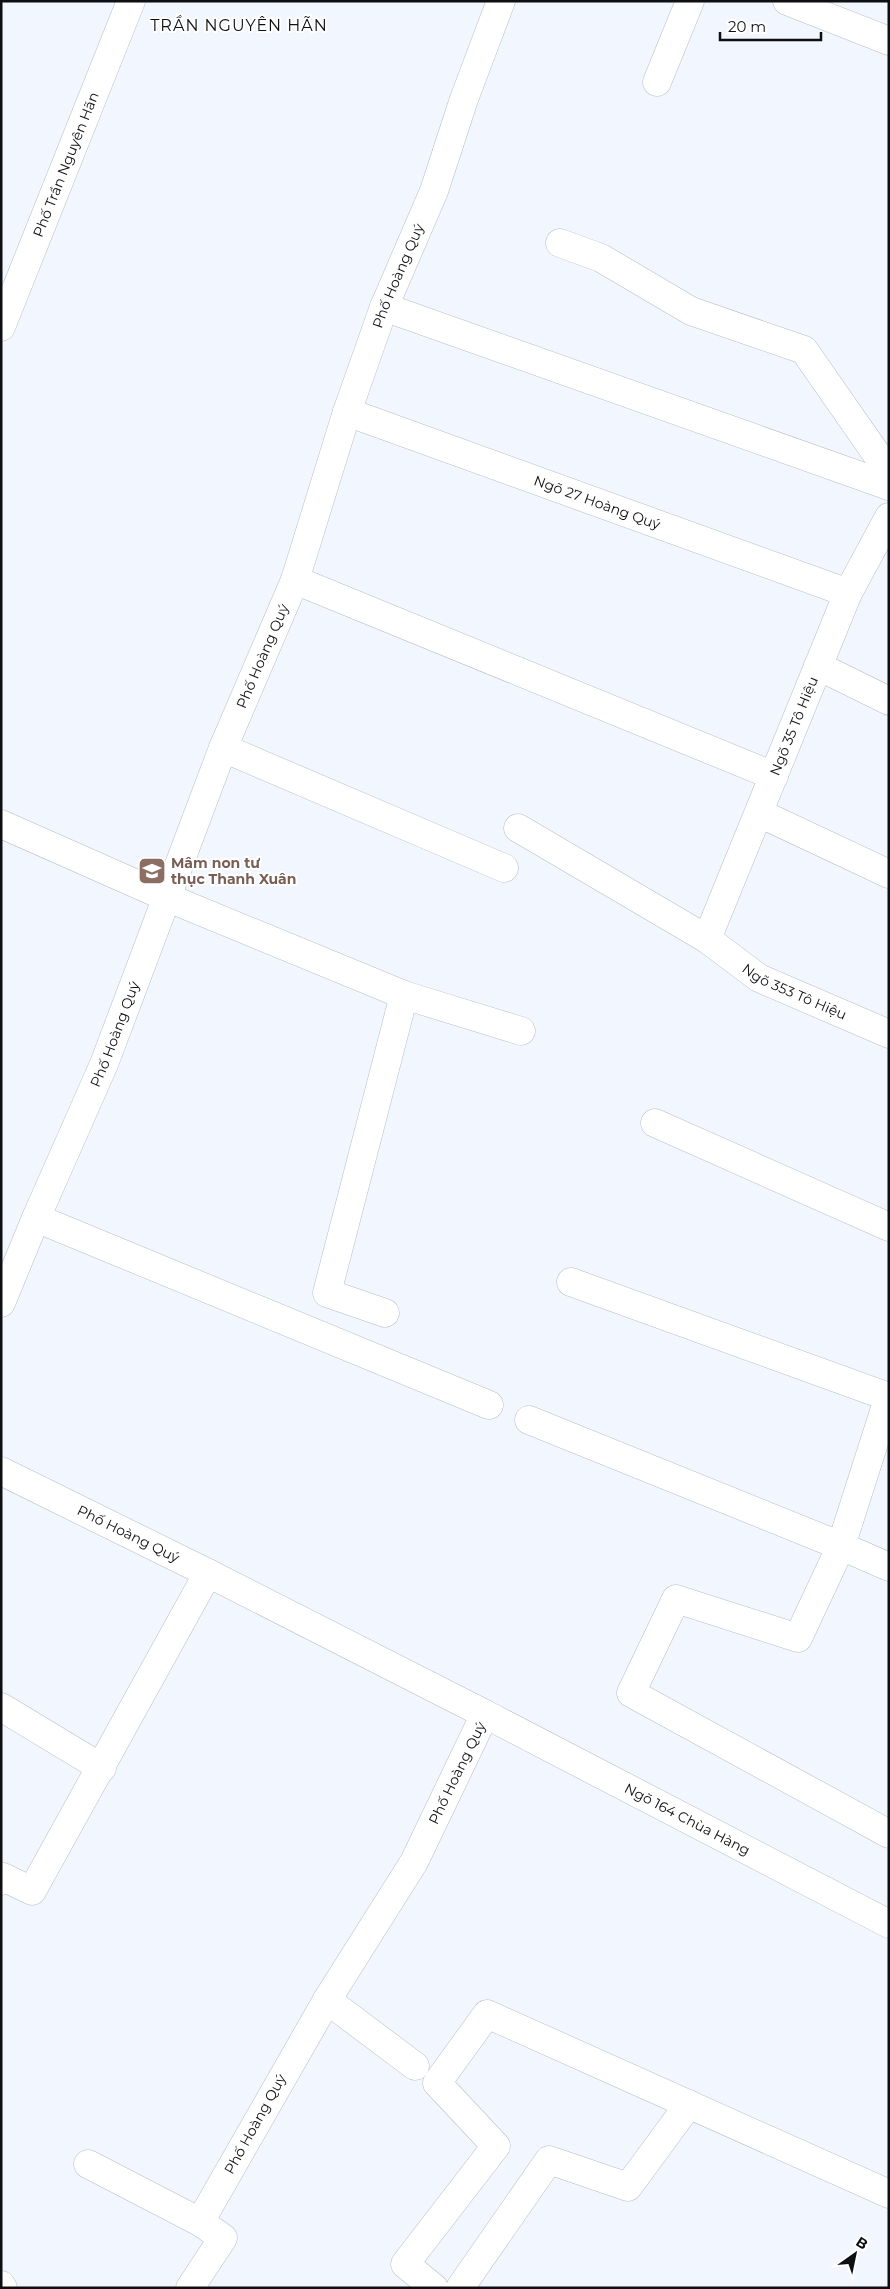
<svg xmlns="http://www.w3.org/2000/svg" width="890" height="2289" viewBox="0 0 890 2289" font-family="Montserrat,sans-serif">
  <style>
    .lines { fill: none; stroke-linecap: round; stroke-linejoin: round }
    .minor-casing { stroke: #b7bdc7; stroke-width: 29 }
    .major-casing { stroke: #b7bdc7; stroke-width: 29 }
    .minor { stroke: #fff; stroke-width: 28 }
    .major { stroke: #fff; stroke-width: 28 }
    .labels { text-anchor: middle; stroke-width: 4; stroke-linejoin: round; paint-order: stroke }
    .street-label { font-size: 14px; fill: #0e0f13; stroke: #fff }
    .education-label { font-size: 14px; font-weight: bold; fill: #785e54; stroke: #fff; text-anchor: start }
    .quarter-label { font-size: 16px; letter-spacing: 1px; fill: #0e0f13; stroke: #fff }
  </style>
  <rect width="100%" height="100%" fill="#f2f6ff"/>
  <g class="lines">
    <defs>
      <g id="minor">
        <path d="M657,82L690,1"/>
        <path d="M560,243L601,258L691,311L804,350L889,472"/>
        <path d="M384,307L889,486"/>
        <path id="s1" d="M347,412L848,593"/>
        <path d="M295,580L774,776"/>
        <path d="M818,666L889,701"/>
        <path d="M223,748L504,868"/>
        <path d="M759,813L889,874"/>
        <path d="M1,824L166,897L404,995L521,1031"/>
        <path id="s2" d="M518,828L707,939L759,978L889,1034"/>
        <path id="s3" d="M707,939L848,593L889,517"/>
        <path d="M655,1123L889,1227"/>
        <path d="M36,1218L489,1405"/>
        <path d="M571,1282L889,1397"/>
        <path id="s4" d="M1,1303L36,1218L104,1064L223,748L295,580L347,412L384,307L434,191L464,99L501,1"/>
        <path d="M385,1313L327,1293L404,995"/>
        <path d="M529,1420L841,1546L889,1396"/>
        <path id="s5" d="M1,1471L208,1573L485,1714L414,1862L327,2000L200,2222"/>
        <path d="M889,1567L841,1546L798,1638L676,1599L631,1693L889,1834"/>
        <path d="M1,1707L102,1768"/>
        <path id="s6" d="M485,1714L889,1924"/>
        <path d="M1,1881L3,1877L32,1891L208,1573"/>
        <path d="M327,2000L415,2066"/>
        <path d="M88,2164L200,2222L223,2238L190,2288"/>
        <path d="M1,2285L3,2288"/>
        <path d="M434,2288L405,2264L496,2146L437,2083L487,2014L889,2194"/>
        <path d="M460,2288L549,2160L628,2187L689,2104"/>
      </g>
      <g id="major">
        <path d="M787,1L889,41"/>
        <path id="s7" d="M1,327L131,1"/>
      </g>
    </defs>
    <use href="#minor" class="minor-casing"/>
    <use href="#major" class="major-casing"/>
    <use href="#minor" class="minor"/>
    <use href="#major" class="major"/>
  </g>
  <defs>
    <symbol id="school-square" viewBox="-11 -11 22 22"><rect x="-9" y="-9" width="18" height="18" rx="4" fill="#8d6e63" stroke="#fff"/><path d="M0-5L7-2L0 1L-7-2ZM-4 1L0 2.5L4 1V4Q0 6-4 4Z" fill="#fff"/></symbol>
  </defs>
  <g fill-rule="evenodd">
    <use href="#school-square" x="136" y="855" width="32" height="32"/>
  </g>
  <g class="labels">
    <g class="street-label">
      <text dy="5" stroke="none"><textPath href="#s7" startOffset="175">Phố Trần Nguyên Hãn</textPath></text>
      <text dy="5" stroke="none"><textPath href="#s4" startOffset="1102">Phố Hoàng Quý</textPath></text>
      <text dy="5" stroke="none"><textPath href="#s1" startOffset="266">Ngõ 27 Hoàng Quý</textPath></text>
      <text dy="5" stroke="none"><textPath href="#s4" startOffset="698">Phố Hoàng Quý</textPath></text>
      <text dy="5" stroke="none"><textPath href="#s3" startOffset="230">Ngõ 35 Tô Hiệu</textPath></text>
      <text dy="5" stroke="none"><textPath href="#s2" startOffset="322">Ngõ 353 Tô Hiệu</textPath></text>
      <text dy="5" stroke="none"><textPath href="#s4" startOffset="292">Phố Hoàng Quý</textPath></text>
      <text dy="5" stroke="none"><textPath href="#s5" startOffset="142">Phố Hoàng Quý</textPath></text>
      <text transform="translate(457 1773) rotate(-64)" y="5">Phố Hoàng Quý</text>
      <text dy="5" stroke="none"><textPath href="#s6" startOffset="228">Ngõ 164 Chùa Hàng</textPath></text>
      <text transform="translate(255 2124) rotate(-61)" y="5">Phố Hoàng Quý</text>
    </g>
    <g class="education-label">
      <text x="171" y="868">Mâm non tư<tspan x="171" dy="16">thục Thanh Xuân</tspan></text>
    </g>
    <g class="quarter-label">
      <text x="239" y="31">TRẦN NGUYÊN HÃN</text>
    </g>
  </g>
  <rect width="890" height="2289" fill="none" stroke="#0e0f13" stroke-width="5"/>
  <g transform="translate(855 2254) rotate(33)" stroke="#ffffff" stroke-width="4" paint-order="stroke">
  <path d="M0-4L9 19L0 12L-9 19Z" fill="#0e0f13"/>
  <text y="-8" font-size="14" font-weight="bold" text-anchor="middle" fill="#0e0f13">B</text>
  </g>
  <path d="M720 32v8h101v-8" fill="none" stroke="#0e0f13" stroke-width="2.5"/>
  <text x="728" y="32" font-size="15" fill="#0e0f13" stroke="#ffffff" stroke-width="4" paint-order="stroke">20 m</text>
</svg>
